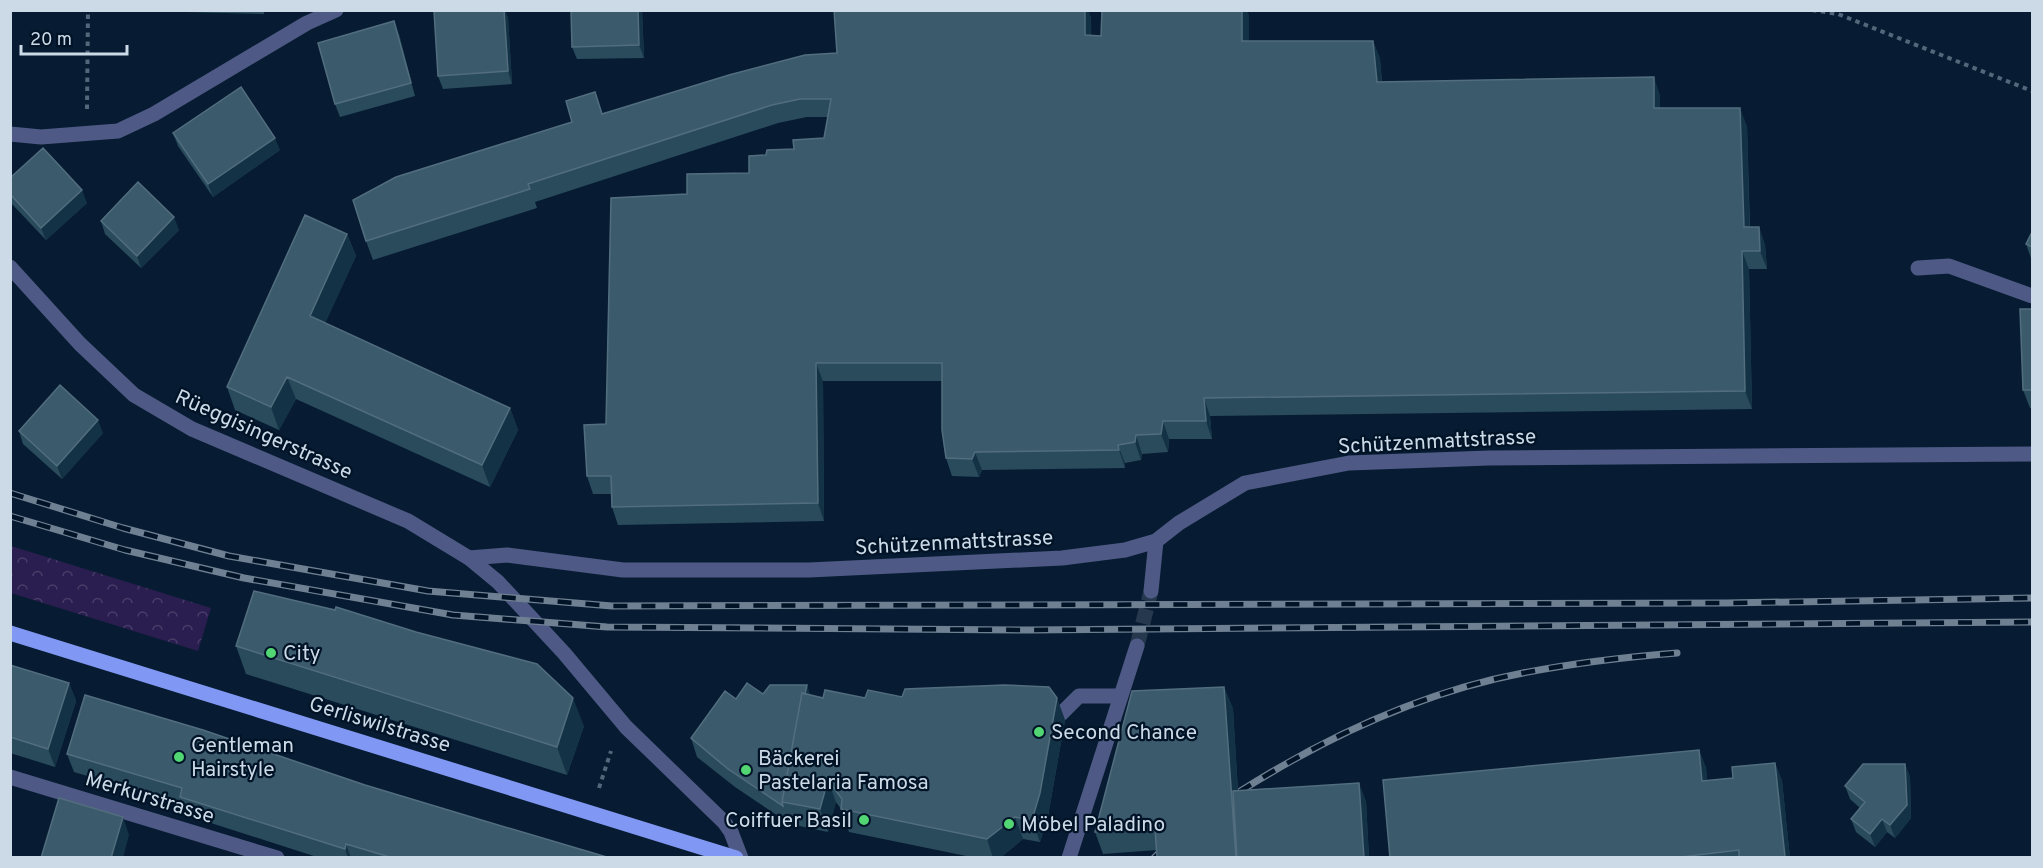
<svg xmlns="http://www.w3.org/2000/svg" width="2043" height="868" viewBox="0 0 2043 868" font-family="Overpass,sans-serif">
  <style>
    .park { fill: url(#park-crowns) }
    .lines { fill: none; stroke-linecap: round; stroke-linejoin: round }
    .minor-tunnel { stroke: #25384d; stroke-width: 15; stroke-dasharray: 15 8; stroke-linecap: butt }
    .path { stroke: #546679; stroke-width: 4; stroke-dasharray: 4.5 4.5; stroke-linecap: butt }
    .service { stroke: #4e5a85; stroke-width: 15 }
    .minor { stroke: #4e5a85; stroke-width: 15 }
    .tertiary { stroke: #4e5a85; stroke-width: 15 }
    .primary { stroke: #8098f3; stroke-width: 15 }
    .rail-casing { stroke: #6f8092; stroke-width: 7 }
    .rail { stroke: #011327; stroke-width: 4.5; stroke-dasharray: 14; stroke-linecap: butt }
    .wall { fill: #294b5c }
    .shaded-wall { fill: #143245 }
    .building { fill: #3b5a6b; stroke: #526e7e; stroke-width: 1.5 }
    .poi-dot { fill: #52d673; stroke: #011327; stroke-width: 2 }
    .labels { text-anchor: middle; stroke-width: 4.5; stroke-linejoin: round; paint-order: stroke }
    .street-label { font-size: 21px; fill: #ccdae8; stroke: #011327 }
    .poi-label { font-size: 21px; fill: #ccdae8; stroke: #011327; text-anchor: start }
  </style>
  <defs>
    <pattern id="park-crowns" width="20" height="18" patternUnits="userSpaceOnUse" patternTransform="scale(1.5)"><rect width="20" height="18" fill="#2a1d4f"/><path d="M2 6a3 3 0 1 1 6 0M12 15a3 3 0 1 1 6 0" fill="none" stroke="#483d68"/></pattern>
  </defs>
  <rect width="100%" height="100%" fill="#071c32"/>
  <path class="park" d="M11,546L211,608L198,651L11,593Z"/>
  <g class="lines">
    <path class="minor-tunnel" d="M1137,646L1151,591"/>
    <path class="path" d="M1812,10L1838,14L2032,91
      M87,109L88,10
      M599,788L611,751"/>
    <path class="service" d="M1918,268L1949,266L2032,296
      M1061,714L1079,696H1120"/>
    <path class="minor" d="M10,134L41,137L118,131L154,114L307,23L336,10
      M469,558L507,555L623,570H809L1062,558L1125,550L1156,541L1179,523L1245,483L1349,463L1489,458L2032,454
      M1151,591L1156,541
      M10,777L277,858
      M1069,858L1137,646"/>
    <path class="tertiary" d="M10,267L80,344L134,395L192,429L408,521L469,558L498,582L564,653L626,727L724,822L731,832L741,858"/>
    <path class="primary" d="M10,633L736,858"/>
    <defs>
      <path id="rail" d="M10,493L123,528L229,556L428,591L612,606L1726,603L2032,598
        M10,516L125,550L244,578L453,615L607,627L1030,630L2032,622
        M1239,792C1326,737 1422,692 1523,673C1574,663 1626,657 1677,653
        M1154,858L1163,849"/>
    </defs>
    <use href="#rail" class="rail-casing"/>
    <use href="#rail" class="rail"/>
  </g>
  <path class="wall" d="M105,10H264V14Z
    M440,10H505L508,18L512,84L443,89L438,76Z
    M642,10L644,58L577,59L572,47Z
    M834,10H1088L1091,18V35L1101,36L1249,15V41H1373L1380,59L1382,82L1660,95V108L1747,126L1750,227H1759L1765,245L1767,269H1749L1752,409L1210,416L1212,439H1169L1168,452L1142,454L1141,460L1125,463V468L982,470L979,477L952,476L946,458L942,381H823L824,521L618,525L612,507L611,494H593L587,476L606,424L687,194L749,173L766,155L794,149L824,138L828,117H807L778,123L535,202L537,208L373,260L366,241L603,113L837,53Z
    M399,34L415,96L340,117L335,104Z
    M173,133L280,150L213,197L178,146Z
    M10,178L87,203L46,240L10,202Z
    M101,221L179,230L141,268L105,234Z
    M2032,232V261L2026,244Z
    M347,234L356,256L325,323L510,408L518,430L490,487L296,399L279,430L235,410L227,387Z
    M2032,309V408H2030L2023,390Z
    M19,431L103,433L62,479L23,444Z
    M236,646L584,726L567,775L246,674Z
    M10,665L69,683L76,701L55,767L10,753Z
    M1224,687L1233,709L1238,791L1366,801L1369,858H1157V850L1103,854L1095,832Z
    M763,694L810,695L823,698H865L902,697L1057,698L1065,720L1048,816L1040,842L1023,839L1000,858H976L849,832L841,809L836,802L828,832L790,824L735,787L697,757L691,738L736,699Z
    M1699,750L1706,768L1707,781L1733,778L1775,763L1782,781L1790,858H1390Z
    M67,754L365,785L468,816L610,858H320L186,815L182,804L74,772Z
    M1905,764L1910,777L1911,818L1895,838L1887,832L1875,847L1856,832L1851,819L1860,808L1850,799L1845,786Z"/>
  <path class="shaded-wall" d="M504,10H505L508,18L512,84L508,71Z
    M638,10H642L644,58L639,45Z
    M1085,10H1088L1091,18L1092,53L1085,35Z
    M1242,10H1247L1249,15V59L1242,41Z
    M394,21L399,34L415,96L411,83Z
    M1373,41L1380,59L1383,100L1377,82Z
    M1654,77L1660,95V127L1654,108Z
    M1740,108L1747,126L1750,245L1744,227Z
    M275,138L280,150L213,197L208,184Z
    M82,190L87,203L46,240L41,228Z
    M174,217L179,230L141,268L137,256Z
    M1759,227L1765,245L1767,269L1760,251Z
    M347,234L356,256L318,339L310,316Z
    M1742,251L1749,269L1752,409L1745,391Z
    M816,363L823,381L824,521L818,503Z
    M287,377L296,399L279,430L271,407Z
    M1204,398L1210,416L1212,439L1206,421Z
    M510,408L518,430L490,487L482,465Z
    M98,420L103,433L62,479L57,466Z
    M1163,421L1169,439L1168,452L1161,434Z
    M1136,435L1142,454L1141,460L1135,442Z
    M1118,445L1125,463V468L1119,450Z
    M975,452L982,470L979,477L972,459Z
    M69,683L76,701L55,767L48,749Z
    M807,685L813,703L784,802Z
    M1224,687L1233,709L1242,858H1236Z
    M573,698L584,726L567,775L557,747Z
    M1057,698L1065,720L1048,816L1040,842L1032,820Z
    M1699,750L1706,768L1709,799L1702,781Z
    M1775,763L1782,781L1790,858L1785,857Z
    M1905,764L1910,777L1911,818L1895,838L1890,825Z
    M828,780L836,802L828,832L820,809Z
    M1359,783L1366,801L1369,858H1364Z
    M123,817L129,835L123,858H111Z
    M1015,817L1023,839L1000,858H993L987,839Z
    M1882,819L1887,832L1875,847L1870,834Z
    M346,844L351,858H348L345,849Z"/>
  <path class="building" d="M440,10H504L508,71L438,76L434,11Z
    M571,10H638L639,45L572,47Z
    M834,10H1085V35L1101,36L1102,10H1242V41H1373L1377,82L1654,77V108H1740L1744,227H1759L1760,251H1742L1745,391L1204,398L1206,421H1163L1161,434L1136,435L1135,442L1118,445L1119,450L975,452L972,459L946,458L942,430V363H816L818,503L612,507L611,476H587L584,425L606,424L611,198L687,194V174L749,173V156L766,155L767,150L794,149L793,140L824,138L831,99H800L772,105L528,184L530,189L366,241L353,200L396,177L572,122L566,101L595,92L602,114L729,75L805,55L837,53Z
    M394,21L411,83L335,104L318,43Z
    M241,87L275,138L208,184L173,133Z
    M43,148L82,190L41,228L10,194V178Z
    M138,182L174,217L137,256L101,221Z
    M305,215L347,234L310,316L510,408L482,465L287,377L271,407L227,387Z
    M2032,232V247L2026,244Z
    M2020,309H2032V390H2023Z
    M60,385L98,420L57,466L19,431Z
    M254,591L335,610L336,607L416,632L537,664L573,698L557,747L236,646Z
    M10,665L69,683L48,749L10,737Z
    M747,683L763,694L770,685H807L805,694L802,693L782,802L783,806L728,769L691,738L725,691L736,699Z
    M1004,685L1049,687L1057,698L1040,793L1032,820L1015,817L987,839L841,809L842,799L828,780L820,809L782,802L802,693L823,698L825,690L865,698L868,690L902,697L905,689Z
    M1224,687L1236,858H1157L1155,827L1095,832L1132,691Z
    M85,695L203,730L365,785L468,816L610,858H393L346,844L345,849L180,797L182,788L67,754Z
    M1699,750L1702,781L1733,778L1732,767L1775,763L1785,857L1739,858V850L1672,858H1390L1383,780Z
    M1863,764H1905L1907,805L1890,825L1882,819L1870,834L1851,819L1865,802L1845,786Z
    M1359,783L1364,858H1237L1233,791Z
    M59,798L123,817L111,858H41Z"/>
  <g class="poi-dot">
    <circle cx="271" cy="653" r="6"/>
    <circle cx="1039" cy="732" r="6"/>
    <circle cx="179" cy="757" r="6"/>
    <circle cx="746" cy="770" r="6"/>
    <circle cx="864" cy="820" r="6"/>
    <circle cx="1009" cy="824" r="6"/>
  </g>
  <g class="labels">
    <g class="street-label">
      <text transform="translate(264 434) rotate(24)" y="7">Rüeggisingerstrasse</text>
      <text transform="translate(1437 441) rotate(-3)" y="7">Schützenmattstrasse</text>
      <text transform="translate(954 542) rotate(-3)" y="7">Schützenmattstrasse</text>
      <text transform="translate(380 724) rotate(17)" y="7">Gerliswilstrasse</text>
      <text transform="translate(150 797) rotate(17)" y="7">Merkurstrasse</text>
    </g>
    <g class="poi-label">
      <text x="283" y="660">City</text>
      <text x="1051" y="739">Second Chance</text>
      <text x="191" y="752">Gentleman<tspan x="191" dy="24">Hairstyle</tspan></text>
      <text x="758" y="765">Bäckerei<tspan x="758" dy="24">Pastelaria Famosa</tspan></text>
      <text x="852" y="827" text-anchor="end">Coiffuer Basil</text>
      <text x="1021" y="831">Möbel Paladino</text>
    </g>
  </g>
  <rect width="2043" height="868" fill="none" stroke="#ccdae8" stroke-width="24"/>
  <path d="M21 45v9h106v-9" fill="none" stroke="#ccdae8" stroke-width="3"/>
  <text x="30" y="45" font-size="18" fill="#ccdae8" stroke="#011327" stroke-width="4.5" paint-order="stroke">20 m</text>
</svg>
